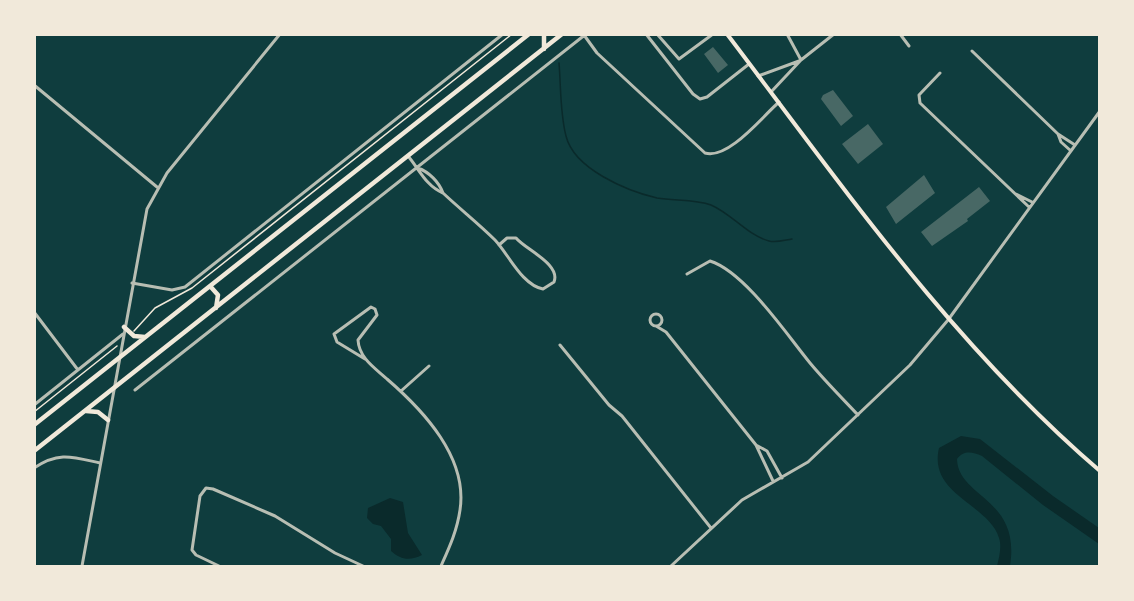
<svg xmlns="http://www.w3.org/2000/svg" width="1134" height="601" viewBox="0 0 1134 601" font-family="'Exo 2',sans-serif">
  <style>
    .water { fill: #0a2a2b }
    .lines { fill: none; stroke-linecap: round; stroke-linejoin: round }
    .stream { stroke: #0a2a2b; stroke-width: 1.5 }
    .building { fill: #486865 }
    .path { stroke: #f1e9da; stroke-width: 1.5 }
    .minor { stroke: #b8beb3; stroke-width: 3 }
    .tertiary { stroke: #b8beb3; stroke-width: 3 }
    .secondary { stroke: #f1e9da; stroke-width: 4 }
    .primary { stroke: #f1e9da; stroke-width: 4.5 }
  </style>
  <rect width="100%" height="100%" fill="#0f3d3e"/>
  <path class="water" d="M961,436L980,439L1053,496L1099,528V544L1043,505L982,456C972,452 964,450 957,459C958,498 1021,497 1010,566H997C999,558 1002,547 999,538C989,504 928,495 939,448Z
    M390,498L403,502L408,533L422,555C410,561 401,560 391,551V539L381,526L373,524L367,518L368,508Z"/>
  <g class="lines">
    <path class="stream" d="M559,63C561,87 560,113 566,136C574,169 627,191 657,198C674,201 695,199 711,205C732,214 747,235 769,241C776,243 785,240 792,239"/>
  </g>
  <path class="building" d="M713,47L728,65L718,73L704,54Z
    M833,90L853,116L841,126L821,99L823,95Z
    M868,124L883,144L858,164L842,144Z
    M924,175L935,193L896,224L886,207Z
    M979,187L990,201L967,219L968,221L932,246L921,232Z"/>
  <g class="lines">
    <path class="path" d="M134,331L155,308L192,288L512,34
      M34,412L117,346"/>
    <path class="minor" d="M646,34L693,94L700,99L707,97L749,64
      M657,34L679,59L713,34
      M787,34L801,60
      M900,34L909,46
      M584,35L597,53L705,153C728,160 763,116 779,102
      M972,51L1058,134L1061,142L1071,151
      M940,73L919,95L920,103L1029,207
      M758,76L799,61
      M34,85L157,187
      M771,92L801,60L834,34
      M1058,134L1075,145
      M408,156C419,169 426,186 443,193C439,182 429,172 418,168
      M443,193C460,209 479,224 495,240C509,255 522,285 543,289L554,282C561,264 526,250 516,238H507L499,245
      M1016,194L1032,202
      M687,274L710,261C745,272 787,335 810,363C825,381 842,398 858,415
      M132,283L172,290L185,287L503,34
      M34,312L78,370
      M650 320a6 6 0 1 1 12 0a6 6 0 1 1-12 0Z
      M656,326L666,332L756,445L773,481
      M560,345L609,405L622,416L711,528
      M365,359L337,342L334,334L371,307L375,309L377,315L358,340C359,358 375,368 387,379C424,411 468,458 460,510C457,531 449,548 441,566
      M135,390L586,34
      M401,391L429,366
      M34,405L123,334
      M756,445L767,451L782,478
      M34,468C59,451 73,457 100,463
      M219,566L196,555L192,550L200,496L206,488L213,489L275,516L335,553L363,566
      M671,566L742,500L808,462L910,365L948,320L1100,111"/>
    <path class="tertiary" d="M82,566L147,209L167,173L280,34"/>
    <path class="secondary" d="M727,34C843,187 954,346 1100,471"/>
    <path class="primary" d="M544,34V49
      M210,286L218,295L216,308
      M124,327L134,336L145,337
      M86,411L98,412L108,420
      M34,425L529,34
      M34,451L562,34"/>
  </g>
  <rect width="1134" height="601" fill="none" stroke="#f1e9da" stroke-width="72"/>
</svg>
